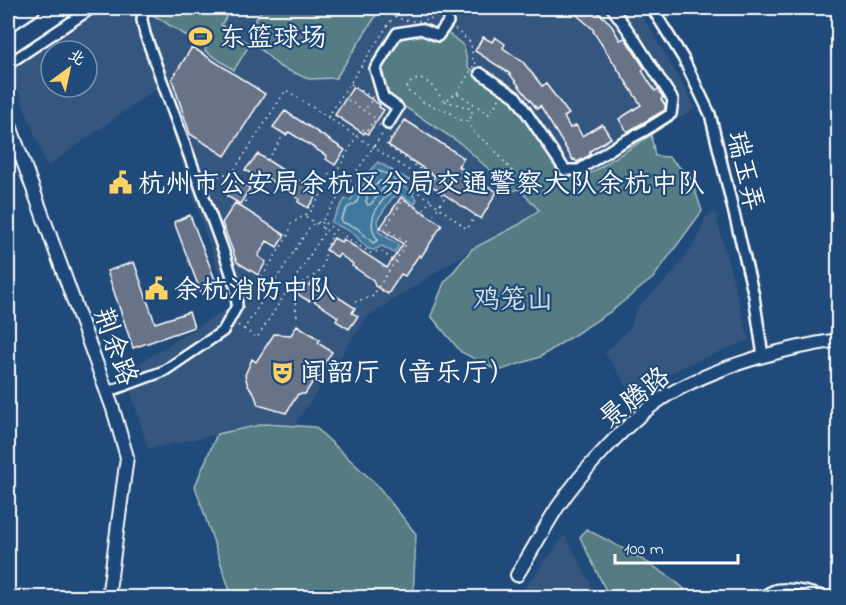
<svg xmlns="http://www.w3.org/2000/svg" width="846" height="605" viewBox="0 0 846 605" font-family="'Indie Flower','LXGW WenKai TC',sans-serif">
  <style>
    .built { fill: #35567e; fill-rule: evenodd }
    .green { fill: #557c83; stroke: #aabec1; stroke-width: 1.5 }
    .water { fill: #41779d; stroke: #8dadc4; stroke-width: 1.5 }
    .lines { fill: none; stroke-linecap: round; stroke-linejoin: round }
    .shore { stroke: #b3c9d8; stroke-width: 1.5 }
    .building { fill: #697388; stroke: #fff; stroke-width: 1.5 }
    .lane-casing { stroke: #fff; stroke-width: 9 }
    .street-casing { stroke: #fff; stroke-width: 14 }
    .secondary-casing { stroke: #fff; stroke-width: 16 }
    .highway-casing { stroke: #fff; stroke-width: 21 }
    .path { stroke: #fff; stroke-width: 1.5; stroke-dasharray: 1.5 4.5; stroke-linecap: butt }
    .lane { stroke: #1f4a7a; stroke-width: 4.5 }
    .street { stroke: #1f4a7a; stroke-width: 9 }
    .secondary { stroke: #1f4a7a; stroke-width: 12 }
    .highway { stroke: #1f4a7a; stroke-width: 16 }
    .path-bridge { stroke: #fff; stroke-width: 1.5; stroke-dasharray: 1.5 4.5; stroke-linecap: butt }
    .labels { text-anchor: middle; stroke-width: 4.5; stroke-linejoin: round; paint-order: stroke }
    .poi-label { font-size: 27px; fill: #fff; stroke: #1f4a7a; text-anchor: start }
    .street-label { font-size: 27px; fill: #fff; stroke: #1f4a7a }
    .park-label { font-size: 27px; fill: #d4dee0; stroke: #1f4a7a }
  </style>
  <rect width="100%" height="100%" fill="#1f4a7a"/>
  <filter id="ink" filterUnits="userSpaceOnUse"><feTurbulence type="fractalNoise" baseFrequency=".0167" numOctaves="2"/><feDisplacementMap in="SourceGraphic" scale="12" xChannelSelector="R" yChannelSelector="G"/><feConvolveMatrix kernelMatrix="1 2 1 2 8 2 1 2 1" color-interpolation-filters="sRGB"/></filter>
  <g filter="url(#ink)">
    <path class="built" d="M100,8H635L650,28L696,108L588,175L520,224L472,249L367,317L294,426L265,424L148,449L125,372L230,307L157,88L47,167L9,67ZM51,51H87V87H51Z
      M715,212L749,340L685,366L660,379L635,398L605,353L631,327L636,309L671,275L695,243L706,217Z
      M565,535L598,597H518Z"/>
    <path class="green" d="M154,8H232L221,25L250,44L234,70L205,51L206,48L150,13Z
      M263,8H381L336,78L309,79L280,67L256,45L254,22Z
      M444,30L464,46L468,67L515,99L564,172L588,175L651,135L655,156L669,157L691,178L702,211L653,278L610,312L540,357L498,371L461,352L431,316L444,283L472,249L520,224L539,210L519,189L513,191L460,143L385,94L378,68L398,35L422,31L437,39Z
      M265,424L315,427L377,485L416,534L413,597H232L195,486L217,434Z
      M586,529C616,545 671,572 692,597H609L580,537Z"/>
    <path class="water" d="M378,162L409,180L404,187L414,192L413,195L417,199L415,204L400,194L392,198L377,220L379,232L399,245L394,253L382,246L374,250L368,249L353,233L331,222L345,199L351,200L354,195L352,190Z"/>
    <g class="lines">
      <path class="shore" d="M378,171L387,174L399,184L398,188C380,198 363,221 378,240L373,243L357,228L342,222L341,219L348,207C362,203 356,198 361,189C364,183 373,177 378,171Z
        M380,181L385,183V186L371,204L368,205L366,202L368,192Z"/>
    </g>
    <path class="building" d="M569,8H593L610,23L620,40L625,38L645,69L642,71L655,91L658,89L663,98L661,99L665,105V110L627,132L619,119L641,105L593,31L594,30Z
      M483,37L492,42L495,37L505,44L503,48L523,62L542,86L546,84L569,114L564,117L570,128L576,125L582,136L602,124L611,138L590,151V155L577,162L574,159L573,160L540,106L537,109L509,73L475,51Z
      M192,47L265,94L225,156L190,134L172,79Z
      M353,87L380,105L379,107L384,110L368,134L365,132L364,134L335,115Z
      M285,111L345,150L335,165L326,159L327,156L289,132L286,135L273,127Z
      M405,120L464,158L458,166L497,192L481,219L429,184L435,176L388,145Z
      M258,154L318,193L308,208L298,202L299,199L261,174L259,178L245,170Z
      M237,179L250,188L240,204L227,196Z
      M401,197L442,225L421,257L419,255L405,276L401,274L388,294L375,286L373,280L352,266L353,264L339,254L337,257L326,250L334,238L341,242L343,239L387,268L403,244L380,228Z
      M235,203L285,235L277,247L267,241L258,256L266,262L258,275L237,262L222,223Z
      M190,215L218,287L201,293L174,222Z
      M134,262L155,323L189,312L194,327L133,348L107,271Z
      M313,281L355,308L352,313L358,316L349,329L336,321L338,317L311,299L309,301L297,294L304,282L310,286Z
      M297,325L320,340L318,343L332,352L305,394H298L286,413L258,405L254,393L248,386L245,375L252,359L256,362L274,334L291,335Z"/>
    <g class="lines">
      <defs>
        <path id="lane" d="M756,598C762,594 770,588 777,587C795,585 818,591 834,598"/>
        <path id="street" d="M652,8L683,58L710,114L754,296L763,356
          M8,64L92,8
          M480,73L516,97L565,170H579L619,144L644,131L671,114L673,100L635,40L612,8
          M388,124L398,108L383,97L375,69L397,33L421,29L438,36L448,22
          M107,392L164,371L223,331L237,306L236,289L225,255L145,34L142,20L143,8"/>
        <path id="secondary" d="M8,120L113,409L127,457L108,598
          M517,575C531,553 543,530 557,508C581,472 632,416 669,394C720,365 781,349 838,340"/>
        <path id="highway" d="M8,23L31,8"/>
      </defs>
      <use href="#lane" class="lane-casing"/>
      <use href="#street" class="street-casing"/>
      <use href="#secondary" class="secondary-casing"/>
      <use href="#highway" class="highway-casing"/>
      <path class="path" d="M439,8L442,17
        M395,16C408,24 426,21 439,16
        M455,29L471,43L473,61L478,65
        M351,84L373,98L364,111
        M457,93L475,64
        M348,100L375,118L373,121
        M445,101L467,107L472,110V116L468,121L459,120L448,111L424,103L417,96L407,91V86C425,68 433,90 445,101L457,93L489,114L500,98
        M328,117L399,8
        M468,121L475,134L492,147L513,172
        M268,160L284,134
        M357,171L383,187L389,178L402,186L404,182L414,189
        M207,179L233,172L286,90L422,179L414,190L430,200L424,210
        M431,201L467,229L476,215
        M242,207L254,187L251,185L256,176
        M238,325L244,329L311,225L322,221L383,133
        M244,329L257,338L324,233L322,221L370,253L380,251L398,263"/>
      <use href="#lane" class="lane"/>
      <use href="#street" class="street"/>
      <use href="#secondary" class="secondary"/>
      <use href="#highway" class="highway"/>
      <path class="path-bridge" d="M262,277L289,234L291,224L311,211L322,193L325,178L340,166L361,128L366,132L373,121L394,134L386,145L432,177L427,185L445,197L431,218L403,200L385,228L407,243L372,297L356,301L353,307
        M297,316C296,309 294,298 296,292C301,278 316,280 322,266C327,254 324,248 333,235L305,216"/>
    </g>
  </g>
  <defs>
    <symbol id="stadium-bare" viewBox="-9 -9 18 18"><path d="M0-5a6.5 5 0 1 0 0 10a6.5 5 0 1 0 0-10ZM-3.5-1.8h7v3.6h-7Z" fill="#ffd166" stroke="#1f4a7a" stroke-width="2.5" paint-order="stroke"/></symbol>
    <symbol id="civic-bare" viewBox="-9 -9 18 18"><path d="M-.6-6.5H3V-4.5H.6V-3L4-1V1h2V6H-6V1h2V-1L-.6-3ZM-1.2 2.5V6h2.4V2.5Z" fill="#ffd166" stroke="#1f4a7a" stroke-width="2.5" paint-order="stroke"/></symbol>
    <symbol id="theatre-bare" viewBox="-9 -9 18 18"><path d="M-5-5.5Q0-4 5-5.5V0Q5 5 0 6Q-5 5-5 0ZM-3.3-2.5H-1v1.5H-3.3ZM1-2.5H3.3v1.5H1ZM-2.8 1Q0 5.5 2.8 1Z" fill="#ffd166" stroke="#1f4a7a" stroke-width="2.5" paint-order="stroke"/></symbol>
  </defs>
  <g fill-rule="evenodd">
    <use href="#stadium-bare" x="184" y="20" width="33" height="33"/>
    <use href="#civic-bare" x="104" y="166" width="33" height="33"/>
    <use href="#civic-bare" x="140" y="272" width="33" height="33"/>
    <use href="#theatre-bare" x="266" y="356" width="33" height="33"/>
  </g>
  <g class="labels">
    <g class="poi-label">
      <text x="219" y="46">东篮球场</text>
      <text x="138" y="192">杭州市公安局余杭区分局交通警察大队余杭中队</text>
      <text x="174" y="298">余杭消防中队</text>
      <text x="300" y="381">闻韶厅（音乐厅）</text>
    </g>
    <g class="street-label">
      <text transform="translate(746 171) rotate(77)" y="9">瑞玉弄</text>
      <text transform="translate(116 346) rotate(70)" y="9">荆余路</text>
      <text transform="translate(634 397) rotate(-38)" y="9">景腾路</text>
    </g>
    <g class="park-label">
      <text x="513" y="308">鸡笼山</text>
    </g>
  </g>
  <rect width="846" height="605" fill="none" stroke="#1f4a7a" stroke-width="30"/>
  <rect x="15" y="15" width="816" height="575" fill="none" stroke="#fff" stroke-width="2" filter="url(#ink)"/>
  <g transform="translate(69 69) rotate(33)"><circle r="28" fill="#1f4a7a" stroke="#7992af" stroke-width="1.5"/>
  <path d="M0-4.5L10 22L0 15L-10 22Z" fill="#ffd166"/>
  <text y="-9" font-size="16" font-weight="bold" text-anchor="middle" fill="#ffffff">北</text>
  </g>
  <path d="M615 554v9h123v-9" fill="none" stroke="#ffffff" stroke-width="3"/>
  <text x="624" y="554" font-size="18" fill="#ffffff" stroke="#1f4a7a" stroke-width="4.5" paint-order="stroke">100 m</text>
</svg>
